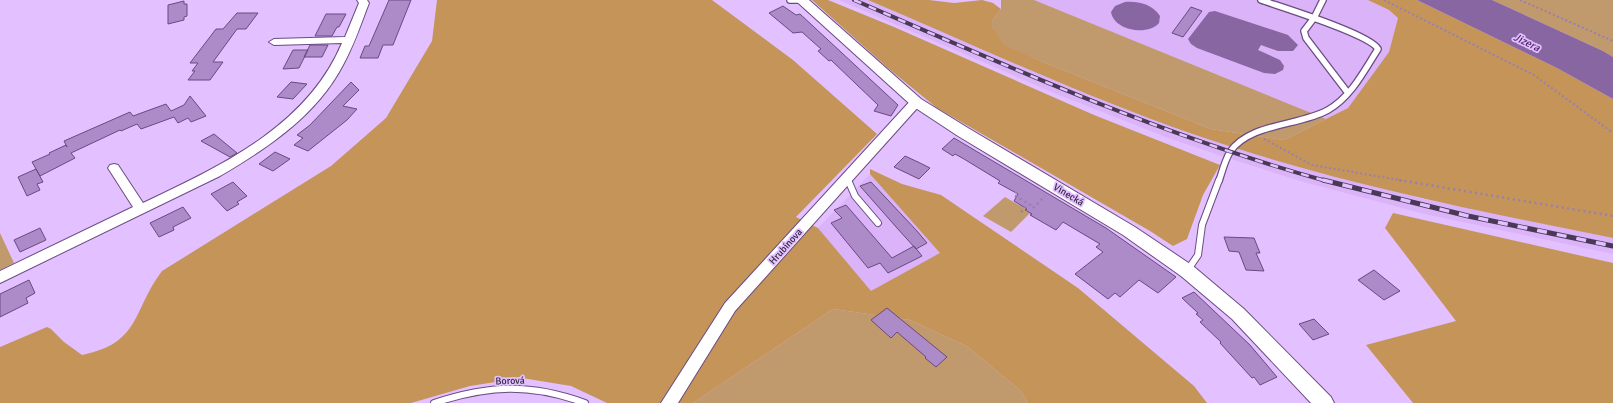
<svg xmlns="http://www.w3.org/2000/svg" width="1613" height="403" viewBox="0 0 1613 403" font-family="Signika,sans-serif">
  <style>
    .built { fill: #dab3f8 }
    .green { fill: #c0996c }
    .forest { fill: #c59459 }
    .water { fill: #8866a1 }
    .building { fill: #ad8ac8; stroke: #6a4a81 }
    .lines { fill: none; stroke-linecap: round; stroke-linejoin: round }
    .service-far1-casing { stroke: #6b4b82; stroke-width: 8 }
    .service-casing { stroke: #6b4b82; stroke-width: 8 }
    .minor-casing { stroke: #6b4b82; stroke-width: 2 }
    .tertiary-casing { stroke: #6b4b82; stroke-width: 2 }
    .path-far1 { stroke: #997fae; stroke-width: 2; stroke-dasharray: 2 2.5; stroke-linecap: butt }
    .path { stroke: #997fae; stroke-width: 2.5; stroke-dasharray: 2 3.5; stroke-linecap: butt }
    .service-far1 { stroke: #fff; stroke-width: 5.5 }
    .service { stroke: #fff; stroke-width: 6 }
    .minor { fill: #fff; fill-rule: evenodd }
    .tertiary { fill: #fff; fill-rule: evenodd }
    .rail-far1-casing { stroke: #493856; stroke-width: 4 }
    .rail-casing { stroke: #493856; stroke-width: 5 }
    .rail-far1 { stroke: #e3c0ff; stroke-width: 2.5; stroke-dasharray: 8; stroke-linecap: butt }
    .rail { stroke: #e3c0ff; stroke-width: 3.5; stroke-dasharray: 10; stroke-linecap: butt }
    .labels { text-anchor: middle; stroke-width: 3.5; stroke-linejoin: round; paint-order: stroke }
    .street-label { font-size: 10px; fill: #34263f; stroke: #e3c0ff }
    .water-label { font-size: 11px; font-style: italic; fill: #532670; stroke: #e3c0ff }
  </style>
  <rect width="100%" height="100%" fill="#e3c0ff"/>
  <path class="built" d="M839,0H868L1067,85L1177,127L1232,146L1302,167L1423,199L1613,238V254L1425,214L1300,181L1228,158L1171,139L1059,95Z
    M1034,0H1368L1389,10L1398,18L1389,52L1348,108L1326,119Z
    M870,174L941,253L871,292L818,228Z"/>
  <path class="green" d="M1001,0H1034L1326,119L1284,140L1211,129L1043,62L1002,44L992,26V21L1001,9Z
    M1492,0H1613V57L1603,51Z
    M1005,197L1026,209L1025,211L1030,213L1011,232L983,216Z
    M0,233L14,263L0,270Z
    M833,309L910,320L968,347L1021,391L1028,403H693Z"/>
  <path class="forest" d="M437,0H712L793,60L877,134L796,217L818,228L871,291L940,253L870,174V169L902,184L941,195L1078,288L1194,386L1207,403H1028L1021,391L968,347L910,320L833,309L693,403H607L571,386L522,378L470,386L411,403H0V347L47,327L51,329L64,342L82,355C141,343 132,311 162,271L331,166L386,118L432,41Z
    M812,0H828L894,27L1094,115L1220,165L1203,195L1187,239L1173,246L1150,231L937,108L889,69Z
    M868,0H929L954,3L982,0L993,3L1001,9L992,21V26L1003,44L1043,62L1211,129L1284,140L1348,108L1389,52L1398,18L1389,10L1368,0H1417L1557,68L1613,99V238C1483,212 1352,186 1226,145C1104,106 986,50 868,0Z
    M1393,213L1613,263V403H1413L1366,345L1456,321L1385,228Z"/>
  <path class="water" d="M1417,0H1492L1603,51L1613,57V99L1557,68Z
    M1125,2C1138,1 1152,4 1160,16L1159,23C1148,36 1114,31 1111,12L1115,6Z
    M1215,11L1288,35L1298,45L1293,51H1278L1261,45L1258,50L1280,60L1284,66L1283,70L1275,74L1264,73L1197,48L1191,44L1188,39L1209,12Z"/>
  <path class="building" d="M389,0H411L393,45H383L378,58H360L365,46H369Z
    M184,1V4H187V16L184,17V20L168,24V5Z
    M783,6L796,15L800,14L898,105L891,116L874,111L878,105L831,60L829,61L818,51L821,49L802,32L793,33L769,13Z
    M1191,7L1202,11L1183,37L1172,33Z
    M237,13H258L246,29H237L213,62H223L210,80H188L195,71H192L198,63H190L216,29H223Z
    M326,14H346L339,27H337L332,36H315Z
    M310,45H328L322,57H304Z
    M293,50H308L299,68L283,69Z
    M291,82L307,84L293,99L277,97Z
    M351,82L359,90L343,106L357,109L347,120L308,151L294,145L303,138L297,135L310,125Z
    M190,96L206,116L191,122L188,118L178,123L174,117L141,129L137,124L121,131L120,130L71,153L75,158L40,176L32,162L50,154L49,153L66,145L67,147L64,141L130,112L133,116L166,104L171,111L184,105Z
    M214,134L237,153L230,157L201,141Z
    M954,138L1106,228L1176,277L1158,293L1139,280L1120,297L1115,293L1108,299L1075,274L1103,252L1096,247L1100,244L1063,222L1056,230L1030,215L1032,214L1025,210L1027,209L1014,201L1018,194L998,183L1000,181L964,159L955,154L953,156L942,149Z
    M275,152L290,159L273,171L259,164Z
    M905,156L918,162L930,168L919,179L894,167Z
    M36,169L43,182L37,184L40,190L27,196L18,177Z
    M233,182L247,196L237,202L239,204L227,211L211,194Z
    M871,182L917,231L927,243L916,249L897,228L860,186Z
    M846,205L892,258L914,246L922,256L888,273L880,263L868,268L831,223L842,218L834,210Z
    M183,207L191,218L173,227L174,230L159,237L150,223Z
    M40,228L46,240L20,252L14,240Z
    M1224,237L1254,238L1260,253H1256L1264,271L1246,270L1239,252L1229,251Z
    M1374,270L1400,291L1384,300L1358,280Z
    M29,280L35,293L26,298L28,303L0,317V294Z
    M1194,292L1250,345L1277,377L1260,385L1254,377L1252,378L1220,343L1221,342L1200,322L1203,320L1196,314L1198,313L1182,298Z
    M887,308L947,357L936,367L925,358L926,357L897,332L891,338L871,320Z
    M1314,319L1329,334L1313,340L1299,324Z"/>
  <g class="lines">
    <defs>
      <path id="service-far1" d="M790,0H801
        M1323,0L1314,18L1304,31L1306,38L1348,93
        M847,177L849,181
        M1219,181C1222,172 1225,160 1230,152C1249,123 1300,126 1328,110C1351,97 1364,71 1378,49C1370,34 1281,7 1261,0"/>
      <path id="service" d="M848,180L855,196L878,223
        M1187,271L1198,255L1202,225L1219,180
        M434,403C489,385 530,383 585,403"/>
      <path id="minor" d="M357,0H367L369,3C361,24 354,45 343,65C317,115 268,148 220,176L0,283V271L133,207L108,168L110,165L114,164L118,165L143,203C220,166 307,127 342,43L274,45L269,42L274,39L345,37L359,3Z
        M916,98L920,99L922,102L920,105L735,311L678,403H661L725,303L912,99Z"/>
      <path id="tertiary" d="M795,0H809L921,99L968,128L1135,227L1193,266L1244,309L1331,397L1334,403H1311L1232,319L1181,276L1123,235L958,136L911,105Z"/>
    </defs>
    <use href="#service-far1" class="service-far1-casing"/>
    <use href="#service" class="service-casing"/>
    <use href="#minor" class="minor-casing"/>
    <use href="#tertiary" class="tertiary-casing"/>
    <path class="path-far1" d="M1384,0L1534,75L1613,133
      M1520,0L1613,41
      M1264,139L1312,165L1405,181"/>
    <path class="path" d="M1399,180L1613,216
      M1017,192L1014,195L1034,207
      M1033,208L1045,196
      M1021,212L1029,204"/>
    <use href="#service-far1" class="service-far1"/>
    <use href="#service" class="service"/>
    <use href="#minor" class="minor"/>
    <use href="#tertiary" class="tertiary"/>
    <defs>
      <path id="rail-far1" d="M854,0C1009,67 1163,136 1326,181"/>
      <path id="rail" d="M1323,180L1468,216L1613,246"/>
    </defs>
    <use href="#rail-far1" class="rail-far1-casing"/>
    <use href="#rail" class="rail-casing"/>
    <use href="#rail-far1" class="rail-far1"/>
    <use href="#rail" class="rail"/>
  </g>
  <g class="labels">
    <g class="street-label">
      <text transform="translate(1069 194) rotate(31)" y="4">Vinecká</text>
      <text transform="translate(785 246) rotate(-48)" y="4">Hrubínova</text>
      <text transform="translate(510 380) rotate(-2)" y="4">Borová</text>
    </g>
    <g class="water-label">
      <text transform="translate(1527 42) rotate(26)" y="4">Jizera</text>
    </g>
  </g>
</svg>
